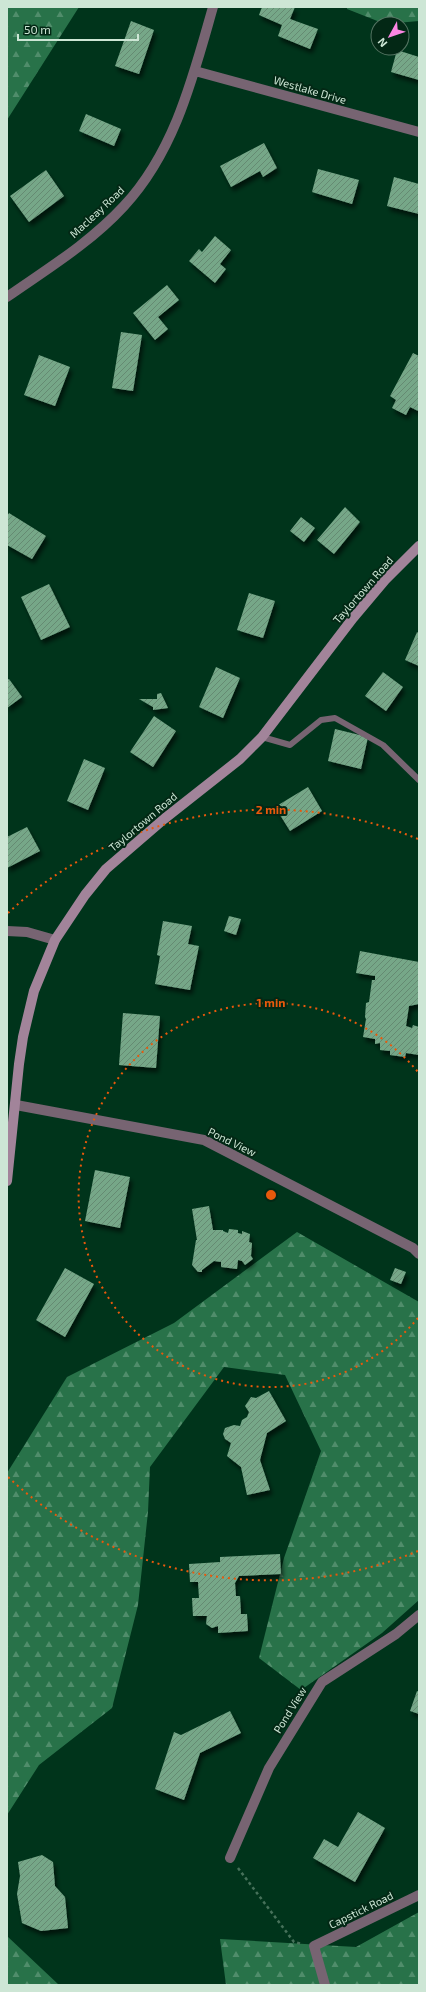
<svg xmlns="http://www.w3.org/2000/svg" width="426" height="1992" viewBox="0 0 426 1992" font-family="'Exo 2',sans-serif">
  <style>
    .forest { fill: url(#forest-firs) }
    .building { fill: url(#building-hatch); filter: url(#shadow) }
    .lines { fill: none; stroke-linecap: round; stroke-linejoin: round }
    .path { stroke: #46715a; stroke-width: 2.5; stroke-dasharray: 3 3; stroke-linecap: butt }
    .lane { stroke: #776472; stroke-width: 6 }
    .street { stroke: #776472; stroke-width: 10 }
    .secondary { stroke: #a2849a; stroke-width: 10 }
    .ring { fill: none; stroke: #e8590c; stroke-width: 2; stroke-dasharray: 2 4 }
    .labels { text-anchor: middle; stroke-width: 4; stroke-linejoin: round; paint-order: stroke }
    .street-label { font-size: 11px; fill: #cde6d5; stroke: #032815 }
    .centre { fill: #e8590c; stroke: #032815; stroke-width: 2 }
    .ring-label { font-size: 12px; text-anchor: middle; font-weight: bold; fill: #e8590c; stroke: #032815; stroke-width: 4; stroke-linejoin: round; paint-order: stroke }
  </style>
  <defs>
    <pattern id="forest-firs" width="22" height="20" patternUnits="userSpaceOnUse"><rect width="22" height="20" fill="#287249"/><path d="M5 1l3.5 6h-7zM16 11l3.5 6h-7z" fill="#508d6b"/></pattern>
    <pattern id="building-hatch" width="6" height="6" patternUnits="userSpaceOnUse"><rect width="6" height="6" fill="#76a788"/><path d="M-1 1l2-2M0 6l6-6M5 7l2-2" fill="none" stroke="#658a72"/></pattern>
    <filter id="shadow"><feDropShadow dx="2.5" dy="4.5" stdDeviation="2" flood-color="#0009"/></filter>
  </defs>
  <rect width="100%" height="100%" fill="#00341b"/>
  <path class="forest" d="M7,7H79L7,120Z
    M347,7H419V21L385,24L347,9Z
    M297,1232L419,1302V1600L382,1633L301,1690L259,1658L284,1558L321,1451L285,1375L224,1367L150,1467L148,1512L138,1605L112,1708L39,1765L7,1815V1473L67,1377L174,1323Z
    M419,1912V1985H226L220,1939L356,1947Z
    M7,1936L59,1985H7Z"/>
  <path class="building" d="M262,7H295L290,19L318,29L310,49L278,36L282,25L259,15Z
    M131,21L154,30L139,74L115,66Z
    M397,50L419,57V80L391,72Z
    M86,114L121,129L114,146L79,131Z
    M264,143L277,168L263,177L260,171L231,187L220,166Z
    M318,169L359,180L352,204L312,192Z
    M46,170L64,196L29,222L10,196Z
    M394,177L419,184V214L387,206Z
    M215,236L231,250L220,264L226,269L215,283L189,261L199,249L202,252Z
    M167,285L179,300L158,317L168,329L155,340L133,313Z
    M121,332L142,335L133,391L112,388Z
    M413,353L419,356V408L418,411L410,407L406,415L392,408L396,400L390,396Z
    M39,355L70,367L55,406L24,395Z
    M345,507L360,522L334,554L317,540Z
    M9,513L46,536L32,559L7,545V516Z
    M301,517L315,528L304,542L290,531Z
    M49,584L70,627L41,640L21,597Z
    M249,593L275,601L263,638L237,630Z
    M417,632L419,633V666L405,660Z
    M216,667L240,678L223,718L199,707Z
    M383,672L403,687L386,711L365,696Z
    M9,679L22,697L7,708V680Z
    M161,693L168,708L153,710V707L139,699H157V694Z
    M154,716L176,731L153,767L130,752Z
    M335,729L368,737L361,769L328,761Z
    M84,759L105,768L88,810L67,801Z
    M308,787L322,811L290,831L275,807Z
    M27,827L40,851L7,868V837Z
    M229,916L241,919L236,935L224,931Z
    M163,921L192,926L188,944L199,946L190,990L155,984L160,956L157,955Z
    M360,951L419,962V1004L409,1006L406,1026L412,1028L413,1025L419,1027V1055L406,1053L405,1057L390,1055V1051L380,1050V1043L375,1044V1039L363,1037L366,1019L365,1017L366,1003L369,1002L372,980H375V976L356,973Z
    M123,1013L160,1016L156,1068L119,1065Z
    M95,1170L130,1177L120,1228L85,1221Z
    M209,1206L213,1230H223V1231L228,1233L229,1229L238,1230V1233L242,1234V1231L250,1234L249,1242L252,1243L251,1256L253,1259L245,1265L242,1261L238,1260L237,1269L221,1267V1262L214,1261L202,1270V1272H198L192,1265L196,1240H197L192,1209Z
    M65,1268L94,1284L65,1337L36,1320Z
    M395,1268L406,1272L401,1284L390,1280Z
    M269,1391L286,1421L267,1433L260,1460L270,1490L247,1495L241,1467L227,1456L231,1443L225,1439L223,1434L225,1428L234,1425L240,1426L242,1420L247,1417L249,1412L245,1406L251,1397L256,1398Z
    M280,1554L281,1574L239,1576L235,1583L236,1596H240L241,1614H247L248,1631L218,1633V1626L212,1628L206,1624L207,1616H193L192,1598H199L198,1582H190L189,1564L220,1562V1557Z
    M417,1691L419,1692V1714L410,1711Z
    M230,1711L241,1733L200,1753L184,1800L155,1789L174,1732L181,1735Z
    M358,1812L385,1828L355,1882L313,1858L324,1839L338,1847Z
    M42,1855L53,1862L55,1886L65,1897L68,1928L41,1931L22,1923L17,1894L20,1876L18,1862Z"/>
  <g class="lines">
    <path class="path" d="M238,1868L294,1942L302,1944"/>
    <path class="lane" d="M262,737L290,745L321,720L335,718L383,745L419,780"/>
    <path class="street" d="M195,71L419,132
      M7,297C47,269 90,243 124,206C175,151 193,77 213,7
      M7,931L27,932L55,940
      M16,1105L204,1140L413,1248L419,1254
      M230,1858L269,1768L322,1682L396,1634L419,1615
      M325,1985L314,1946L419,1895"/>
    <path class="secondary" d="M7,1181L19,1064L23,1037L34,991L55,940L85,895L106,869L164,819L240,759L262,737L353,618L385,580L419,546"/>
  </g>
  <g class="ring">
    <path d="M418 1318A192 192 0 1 1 418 1072"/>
    <path d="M418 1551A385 385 0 0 1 8 1477M8 913A385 385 0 0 1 418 839"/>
  </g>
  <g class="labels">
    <g class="street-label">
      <text transform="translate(310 90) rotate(16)" y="4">Westlake Drive</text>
      <text transform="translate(97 212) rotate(-43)" y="4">Macleay Road</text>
      <text transform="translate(363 590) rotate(-49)" y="4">Taylortown Road</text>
      <text transform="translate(143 822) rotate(-40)" y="4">Taylortown Road</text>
      <text transform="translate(232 1142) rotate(26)" y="4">Pond View</text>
      <text transform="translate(290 1710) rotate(-58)" y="4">Pond View</text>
      <text transform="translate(361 1910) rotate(-26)" y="4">Capstick Road</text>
    </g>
  </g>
  <circle cx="271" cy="1195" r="6" class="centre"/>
  <g class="ring-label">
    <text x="271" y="814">2 min</text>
    <text x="271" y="1007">1 min</text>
  </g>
  <rect width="426" height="1992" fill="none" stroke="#cde6d5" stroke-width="16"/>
  <g transform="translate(390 36) rotate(230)"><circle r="19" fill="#032815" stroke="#547462"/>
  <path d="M0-3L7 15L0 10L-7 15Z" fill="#fc86e3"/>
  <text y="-6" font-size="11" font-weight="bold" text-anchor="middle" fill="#cde6d5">N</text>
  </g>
  <path d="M18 34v6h120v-6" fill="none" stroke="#cde6d5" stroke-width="2"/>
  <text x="24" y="34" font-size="12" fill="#cde6d5" stroke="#032815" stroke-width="3" paint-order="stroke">50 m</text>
</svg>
